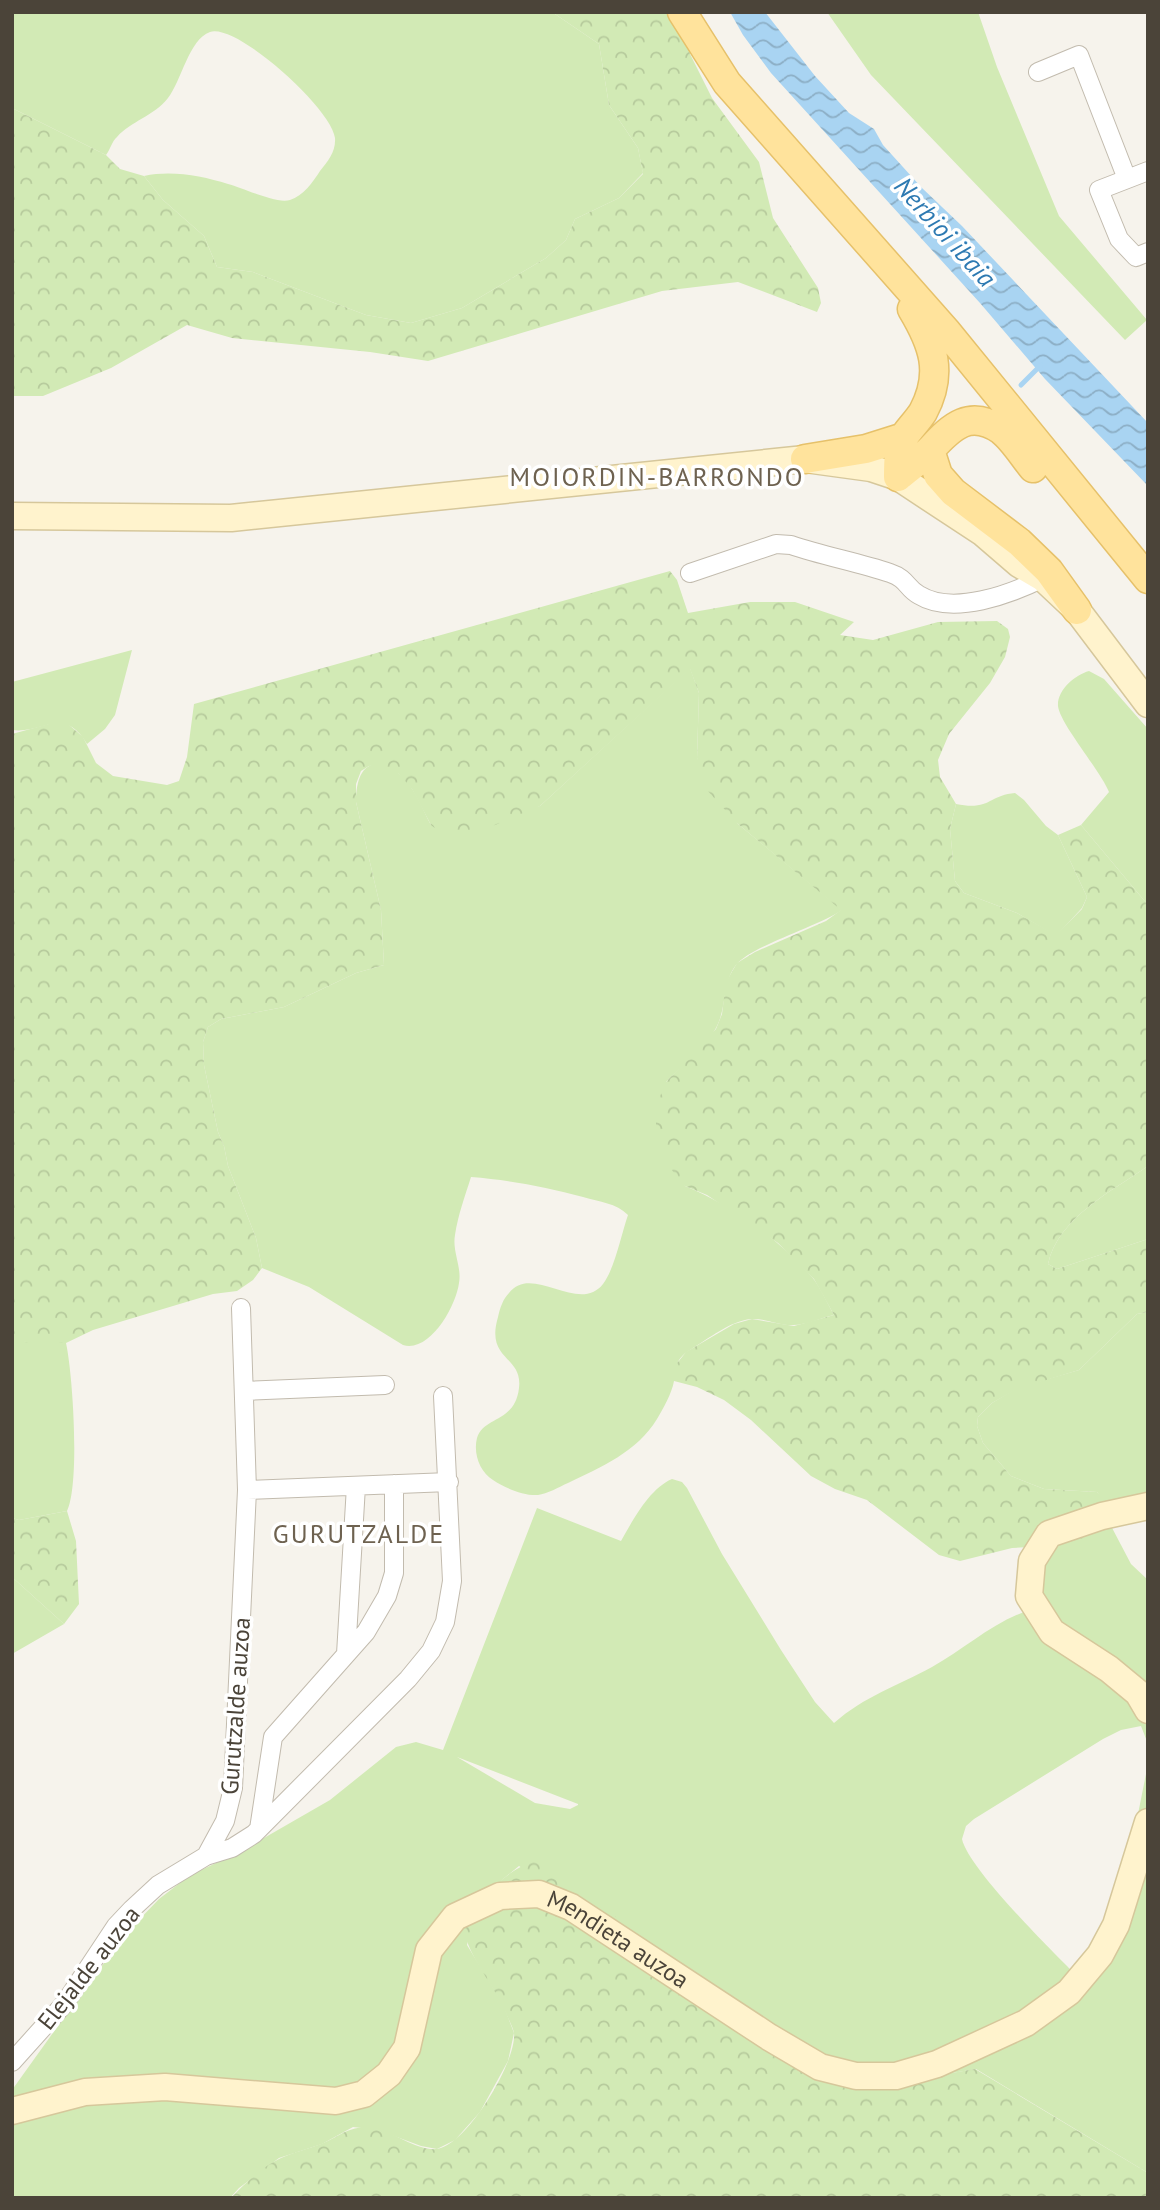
<svg xmlns="http://www.w3.org/2000/svg" width="1160" height="2210" viewBox="0 0 1160 2210" font-family="'PT Sans',sans-serif">
  <style>
    .green { fill: #d2eab5; fill-rule: evenodd }
    .forest { fill: url(#forest-crowns) }
    .water { fill: url(#water-waves) }
    .lines { fill: none; stroke-linecap: round; stroke-linejoin: round }
    .stream { stroke: #a9d4f2; stroke-width: 5 }
    .street-casing { stroke: #c2bbae; stroke-width: 20 }
    .secondary-casing { stroke: #d6c79b; stroke-width: 29 }
    .primary-casing { stroke: #e6c16a; stroke-width: 31 }
    .street { stroke: #fff; stroke-width: 18 }
    .secondary { stroke: #fff3cd; stroke-width: 26 }
    .primary { stroke: #ffe39c; stroke-width: 28 }
    .labels { text-anchor: middle; stroke-width: 7; stroke-linejoin: round; paint-order: stroke }
    .street-label { font-size: 24px; fill: #4b4439; stroke: #fff }
    .water-label { font-size: 26px; font-style: italic; fill: #2e7ab2; stroke: #fff }
    .neighbourhood-label { font-size: 26px; letter-spacing: 2px; fill: #6e6250; stroke: #fff }
  </style>
  <defs>
    <pattern id="forest-crowns" width="20" height="18" patternUnits="userSpaceOnUse" patternTransform="scale(1.75)"><rect width="20" height="18" fill="#d2eab5"/><path d="M2 6a3 3 0 1 1 6 0M12 15a3 3 0 1 1 6 0" fill="none" stroke="#b6ca9c"/></pattern>
    <pattern id="water-waves" width="16" height="10" patternUnits="userSpaceOnUse" patternTransform="scale(1.75)"><rect width="16" height="10" fill="#a9d4f2"/><path d="M0 5q4-4 8 0t8 0" fill="none" stroke="#8caec5"/></pattern>
  </defs>
  <rect width="100%" height="100%" fill="#f6f3ec"/>
  <path class="green" d="M12,12H552L599,44L609,105L638,148L643,173L619,198L575,219L566,240L546,258L462,308L411,323L366,315L253,272L217,267L204,236L163,200L144,176C172,170 202,176 228,184C244,188 275,204 290,200C303,196 313,182 320,171C328,161 336,152 335,138C332,109 237,23 210,32C189,39 181,82 168,98C154,116 131,121 117,137C112,141 110,150 106,155L12,108Z
    M827,12H978L997,67L1059,216L1147,320L1125,340L871,75Z
    M132,650L115,715L105,729L87,744C63,705 45,734 12,730V682Z
    M690,668L699,693L697,758L738,824L842,910C817,927 751,946 736,965C722,983 727,1006 717,1026C710,1042 679,1068 666,1082L685,1186C730,1204 780,1240 812,1277C821,1288 827,1303 834,1315C821,1318 806,1325 793,1325C779,1326 765,1318 751,1319C730,1321 708,1339 690,1350C675,1359 677,1367 674,1381C672,1393 663,1409 657,1419C637,1452 601,1467 568,1483C559,1487 547,1494 538,1495C524,1496 505,1488 493,1480C480,1472 473,1454 477,1438C484,1416 515,1423 519,1388C523,1355 485,1361 498,1317C500,1308 503,1299 509,1293C532,1263 579,1315 603,1284C615,1268 621,1235 628,1215C616,1203 600,1202 583,1197C546,1187 510,1180 471,1177C465,1196 458,1215 455,1235C452,1251 462,1267 459,1283C456,1306 430,1353 403,1345L309,1287L262,1268L256,1238L228,1166L224,1146L218,1132L204,1065L203,1042L208,1027L221,1019L284,1007L356,973L384,965L381,910L356,802C356,772 368,752 398,773C414,785 422,808 431,825L540,806Z
    M1089,671L1104,679L1148,729V905L1081,825L1109,792C1100,770 1060,724 1058,706C1057,690 1075,675 1089,671Z
    M1015,793L1024,800L1046,826L1058,835L1087,897L1082,908L1056,936L1017,913L964,893L955,881L950,829L956,804C990,811 989,795 1015,793Z
    M1148,1166V1239L1057,1269L1048,1264C1058,1218 1112,1191 1148,1166Z
    M1148,1312V1505L1116,1510L1097,1492L1044,1489L1011,1476L983,1443L977,1426L978,1417L992,1403L1017,1388L1079,1370L1137,1314Z
    M28,1340L26,1343H66C73,1375 80,1484 67,1511L19,1520L12,1518V1350L18,1344Z
    M672,1479L682,1482L687,1488L722,1554L781,1650L815,1702L834,1723C865,1696 897,1686 932,1667C965,1649 994,1621 1030,1610L1032,1547L1110,1524L1131,1564L1148,1580V1744L1141,1726L1121,1730L1103,1739L974,1819L966,1826L962,1839C968,1868 1051,1950 1075,1974L1089,1962L1132,1844L1148,1764V2173L976,2069L934,2076L916,2085L893,2081L823,2061L519,1866L503,1879L474,1909L467,1945L503,2004L514,2033L508,2061L480,2112L455,2140L437,2149L421,2146L378,2130L353,2127L322,2144L279,2158L239,2188L230,2198H12V2090L93,1977L136,1923L159,1899L189,1876L243,1850L330,1800L396,1747L416,1742L443,1750L537,1508L621,1541C633,1520 649,1489 672,1479ZM457,1757L578,1804V1805L570,1809L535,1803Z
    M12,1577L64,1624L12,1654Z"/>
  <path class="forest" d="M552,12H693L687,37L690,54L712,98L759,162L773,218L818,288L821,303L817,312L738,282L662,291L428,361L370,352L232,338L187,325L111,368L43,396H12V108L106,155L120,169L144,176L163,200L204,236L217,267L253,272L366,315L411,323L462,308L546,258L566,240L575,219L619,198L643,174L638,148L609,105L599,44Z
    M670,571L677,580L688,613L750,602H795L854,622L840,635L873,640L938,622L997,621L1008,629L1010,637L1005,657L990,683L949,734L938,760L940,777L956,804L950,829L955,881L964,893L1017,913L1056,935L1082,909L1087,897L1058,835L1081,825L1148,905V1166C1112,1191 1058,1218 1048,1264L1057,1269L1148,1239V1312L1137,1314L1079,1370L1017,1389L992,1403L978,1417L977,1426L983,1443L1011,1476L1044,1489L1097,1492L1112,1503L1110,1524L1078,1544L1012,1548L960,1561L939,1555L867,1500L835,1489L811,1476L751,1420L724,1400L697,1387L674,1381V1367L686,1352L734,1324L752,1319L794,1326L834,1315L814,1279L778,1243L707,1195L685,1186L666,1163L656,1134V1106L666,1082L716,1029L722,1014L726,982L737,963L755,952L826,921L841,910L738,824L705,788L697,758L699,693L690,669L540,806L495,825L458,835L441,833L431,825L412,789L399,774L378,765L369,766L361,771L356,784V802L381,910L384,965L356,973L284,1007L221,1019L208,1027L203,1042L204,1065L218,1132L224,1146L228,1166L256,1238L262,1268L253,1280L237,1291L213,1294L93,1330L66,1343H25L26,1341L12,1350V734L56,722L67,723L83,737L96,763L113,776L167,785L179,781L187,757L194,704Z
    M67,1511L76,1541L79,1604L64,1624L12,1577V1518L19,1520Z
    M535,1861L560,1869L658,1953L823,2061L893,2081L916,2085L934,2076L975,2069L1148,2173V2198H231C244,2184 263,2166 281,2158C294,2152 308,2149 321,2144C345,2134 349,2124 376,2129C396,2133 417,2151 437,2149C467,2145 517,2061 514,2033C513,2028 510,2022 508,2018C496,1986 470,1961 463,1928C479,1900 503,1871 535,1861Z"/>
  <path class="water" d="M730,12H765L815,76L849,113L874,129L883,145L922,188L962,226L1148,423V486L1045,379L980,303L771,73L743,35Z"/>
  <g class="lines">
    <path class="stream" d="M1021,385L1041,365"/>
    <defs>
      <path id="street" d="M1038,72L1079,55L1127,179
        M1148,171L1099,190L1119,239L1136,257L1148,252
        M690,573L776,544L791,545C823,556 857,562 890,573C908,579 906,588 919,595C953,616 1011,594 1043,578
        M245,1391L385,1385
        M247,1490L449,1482
        M346,1654L356,1486
        M259,1829L273,1737L366,1632L387,1596L394,1573V1484
        M206,1856L225,1821L233,1788L247,1490L241,1308
        M12,2062L65,2003L116,1926L132,1909L158,1885L206,1856L232,1848L254,1834L408,1679L431,1651L445,1622L452,1581L443,1396"/>
      <g id="secondary">
        <path d="M12,516L231,518L805,459L871,468L898,477L983,533L1019,564L1043,578L1077,610L1148,704"/>
        <path d="M1148,1506L1102,1516L1049,1534L1032,1561L1029,1596L1052,1632L1109,1669L1138,1693L1148,1710"/>
        <path id="s1" d="M12,2111L85,2092L165,2087L336,2101L364,2094L389,2074L407,2048L429,1950L455,1917L500,1896L539,1894L571,1907L769,2037L820,2067L856,2076H896L937,2064L1026,2023L1069,1992L1100,1955L1116,1925L1148,1822"/>
      </g>
      <path id="primary" d="M682,12L727,83L947,332L1148,579
        M930,450L938,475L953,492L1019,542L1049,571L1077,610
        M805,459L866,449L904,437
        M898,477C909,468 921,459 931,449C952,426 970,409 1001,430C1013,439 1023,456 1033,468
        M898,477C898,463 898,446 906,434C911,427 918,420 923,412C944,373 933,344 912,309"/>
    </defs>
    <use href="#street" class="street-casing"/>
    <use href="#secondary" class="secondary-casing"/>
    <use href="#primary" class="primary-casing"/>
    <use href="#street" class="street"/>
    <use href="#secondary" class="secondary"/>
    <use href="#primary" class="primary"/>
  </g>
  <g class="labels">
    <g class="street-label">
      <text transform="translate(236 1706) rotate(-86)" y="8">Gurutzalde auzoa</text>
      <text dy="8" stroke="none"><textPath href="#s1" startOffset="742">Mendieta auzoa</textPath></text>
      <text transform="translate(89 1968) rotate(-52)" y="8">Elejalde auzoa</text>
    </g>
    <g class="water-label">
      <text transform="translate(945 232) rotate(48)" y="9">Nerbioi ibaia</text>
    </g>
    <g class="neighbourhood-label">
      <text x="657" y="486">MOIORDIN-BARRONDO</text>
      <text x="359" y="1543">GURUTZALDE</text>
    </g>
  </g>
  <rect width="1160" height="2210" fill="none" stroke="#4b4439" stroke-width="28"/>
</svg>
